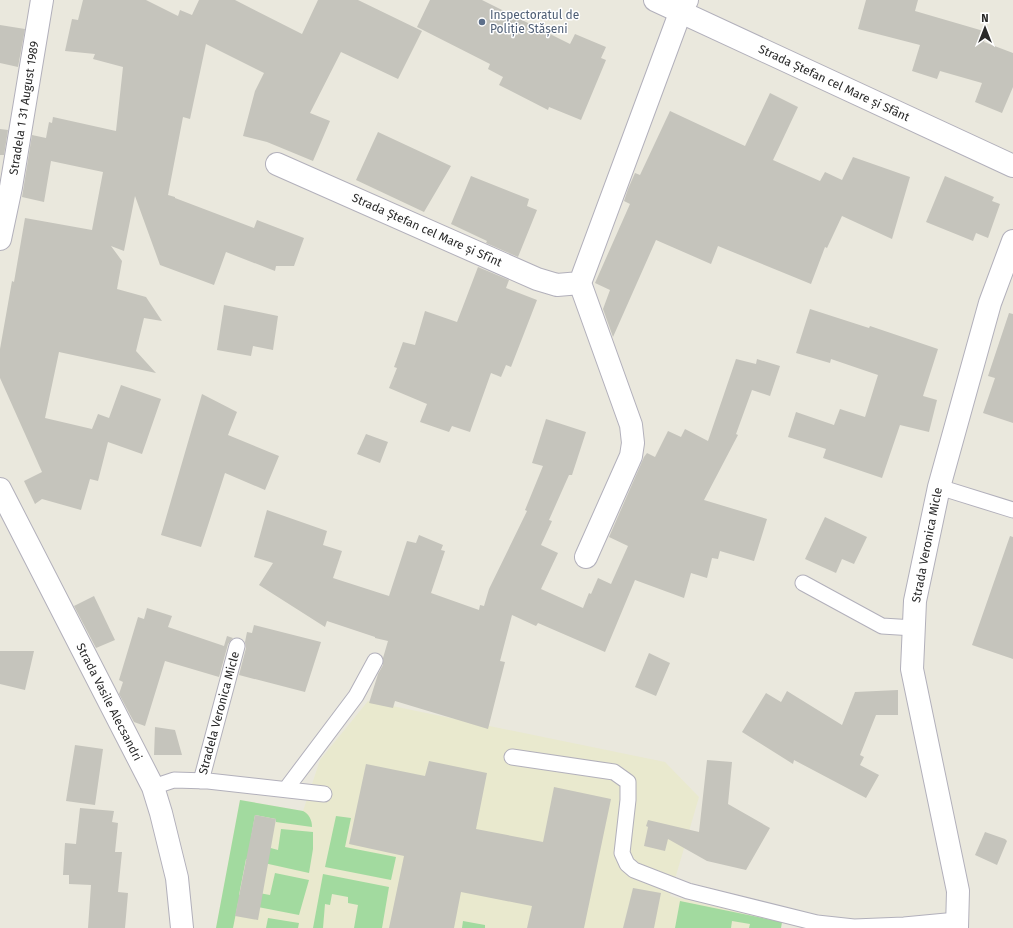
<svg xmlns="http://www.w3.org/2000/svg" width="1013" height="928" viewBox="0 0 1013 928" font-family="'Fira Sans',sans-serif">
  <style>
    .education { fill: #e9e9ce }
    .green { fill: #a2da9f }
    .building { fill: #c5c4bc }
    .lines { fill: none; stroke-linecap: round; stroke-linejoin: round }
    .service-casing { stroke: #b2b0bb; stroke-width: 17 }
    .minor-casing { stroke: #b2b0bb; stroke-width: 24 }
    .tertiary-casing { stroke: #b2b0bb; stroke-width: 24 }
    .service { stroke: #fff; stroke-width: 15 }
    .minor { stroke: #fff; stroke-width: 22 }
    .tertiary { stroke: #fff; stroke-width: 22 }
    .service-dot { fill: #5c6f8a; stroke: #fff; stroke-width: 1.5 }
    .labels { text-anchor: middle; stroke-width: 3; stroke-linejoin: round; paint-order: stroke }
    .service-label { font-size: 12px; fill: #4e5e75; stroke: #fff; text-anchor: start }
    .street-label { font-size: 12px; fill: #292929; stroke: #fff }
  </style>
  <rect width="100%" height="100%" fill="#eae8dd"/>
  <path class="education" d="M368,701L665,762L699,797L670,896L782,922L781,928H216L240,800L303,811L320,760Z"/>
  <path class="green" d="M240,800L303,811C309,814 312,820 312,827L276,822V819L255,815L249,850L267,847L278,850L281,829L313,832V849L309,873L246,859L239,895L259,893L270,895L275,873L309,880L299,915L238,903L233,928H216Z
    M336,816L351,818L345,847L396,857L391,880L325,867Z
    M323,874L389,887L382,928H354L358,905L348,903V897L332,894L330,905L325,904L323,928H313Z
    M680,901L782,922L781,928H749L750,924L732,921L731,928H675Z
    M268,918L299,923L298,928H266Z
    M463,921L485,925V928H462Z"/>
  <path class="building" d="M83,0H146L178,16L180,10L192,15L199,0H235L302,34L318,0H358L422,31L398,79L341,52L310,113L330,121L313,161L267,142L243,136L255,91L264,73L206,44L190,119L183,117L168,195L175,197V198L254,228L257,220L304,238L294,266H276L275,271L226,252L214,285L160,265L135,196L124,251L111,246L122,261L117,289L146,297L162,321L144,318L136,351L156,373L59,352L45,418L92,429L98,414L109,418L121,385L161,399L142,454L108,442L98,481L90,479L81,510L42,499L35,504L24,481L42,472L0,378V349L12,281L14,282L25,218L92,230L103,172L51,161L44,202L22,197L32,135L46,138L49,122L52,123L53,117L116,131L123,67L93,59L95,54L65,51L72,19L78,20Z
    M430,0H482L570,44L575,34L606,47L601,58L606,60L581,120L549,107L548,110L499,85L503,77L488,69L490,64L417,27Z
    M866,0H918L915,11L987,32L984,42L1013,53V87L1002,113L975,102L982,83L940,71L937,79L912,71L920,45L858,29Z
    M0,25L25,29L18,67L0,63Z
    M770,93L798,107L773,160L820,181L825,172L842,180L853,157L910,177L892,239L842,216L827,248L825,247L811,284L718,246L711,264L656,240L613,337L603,309L610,290L595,283L630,204L624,201L628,189L635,173L640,175L670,111L745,146Z
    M0,129L8,130L4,155H0Z
    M378,132L451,166L424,212L356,180Z
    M471,176L529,199L527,206L537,210L518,257L486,243L487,241L451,224Z
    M945,176L994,197L992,201L1000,204L988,238L976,233L973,241L926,222Z
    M478,267L509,280L506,288L537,300L511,367L506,365L501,377L491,373L470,432L452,426L449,432L420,422L427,404L389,388L397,368L394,367L403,342L415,345L425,311L457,322Z
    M224,305L278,316L273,350L253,346L251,356L217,350Z
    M810,309L869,328L870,326L938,349L923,396L937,400L929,432L900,425L882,478L823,458L826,449L788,437L796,412L834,425L840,409L865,417L878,375L831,359L830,363L796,353Z
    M1009,313L1013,314V423L983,413L995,378L988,376Z
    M736,359L756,364L757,359L780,366L770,396L752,390L736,434L738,435L704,500L767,519L754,561L720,551L718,559L712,558L707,578L691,573L684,598L635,580L605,652L538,623L536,626L512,615L500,661L505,662L488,729L395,701L393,708L369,703L378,674L383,665V658L388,641L375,638V637L327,621L325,627L259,585L273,563L254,557L267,510L327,531L323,545L342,551L333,578L389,596L407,541L416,543L419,535L443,545L441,550L445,551L431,593L479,610L480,605L484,606L489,589L527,511L525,510L543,466L532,463L546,419L586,432L572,475H569L549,520L552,521L541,545L558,553L541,589L583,608L589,593L591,594L598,578L611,584L628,546L609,537L644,457L647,453L655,457L668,431L681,437L685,429L708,441Z
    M202,394L237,412L228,435L279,456L265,490L225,473L201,547L161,535Z
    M366,434L388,442L380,463L357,454Z
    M825,517L867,537L854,564L842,559L836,573L805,559Z
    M1010,536L1013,537V659L972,645Z
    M94,596L115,640L96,648L74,606Z
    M147,608L172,616L168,627L224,646L227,636L233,638L228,644L219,677L165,661L145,726L134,722L119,694L123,682L119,680L138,617L144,619Z
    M254,625L321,642L305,692L239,675L246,648L245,642L247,632L252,633Z
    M0,651H34L25,690L0,684Z
    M649,653L670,663L656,696L635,687Z
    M898,690V715H876L860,755L864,757L860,765L879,775L866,798L794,760L793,764L742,732L766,693L781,702L787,691L842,725L855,692Z
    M155,727L175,730L182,755H154Z
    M75,745L103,749L95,805L66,801Z
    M707,760L732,762L728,804L770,828L746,870L707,861L668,839L665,851L644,846L648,827L646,826L648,820L699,832Z
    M429,761L487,773L476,829L543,842L554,787L611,799L584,928H527L532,906L461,892L454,928H389L404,856L349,844L366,764L425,776Z
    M80,808L114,811L112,822L118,823L115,852H122L118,892L128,893L125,928H88L91,885L69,884V875H63L65,843L76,844Z
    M255,815L276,819L258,920L235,916Z
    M985,832L1005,839L1007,841L997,865L975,855Z
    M633,888L661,893L654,928H623Z"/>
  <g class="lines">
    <defs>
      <path id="service" d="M939,487L1013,510
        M803,583L882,626L914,628
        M512,757L614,772L628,782V800L622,853L627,864L634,870L688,891L817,923L854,927L904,925L957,920
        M201,781L237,646
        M153,787L174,780L208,781L324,794
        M286,789L356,696L375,661"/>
      <path id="minor" d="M277,164L537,279L557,285L580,283
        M0,239L11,187L42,0
        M0,489L153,787L161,813L177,878L182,928
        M586,557L631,456L633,443L631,425L580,283L680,13L687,0
        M957,928L958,891L912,669L915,601L939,487L990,303L1013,241"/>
      <path id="tertiary" d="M655,0L1013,166"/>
    </defs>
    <use href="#service" class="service-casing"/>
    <use href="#minor" class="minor-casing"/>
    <use href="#tertiary" class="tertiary-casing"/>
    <use href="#service" class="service"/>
    <use href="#minor" class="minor"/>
    <use href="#tertiary" class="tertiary"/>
  </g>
  <circle class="service-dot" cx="482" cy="22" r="4"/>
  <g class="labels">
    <g class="service-label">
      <text x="490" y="19">Inspectoratul de<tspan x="490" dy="14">Poliție Stășeni</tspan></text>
    </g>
    <g class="street-label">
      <text transform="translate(834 83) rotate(25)" y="4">Strada Ștefan cel Mare și Sfânt</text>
      <text transform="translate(24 108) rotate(-81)" y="4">Stradela 1 31 August 1989</text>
      <text transform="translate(427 230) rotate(24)" y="4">Strada Ștefan cel Mare și Sfînt</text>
      <text transform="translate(927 545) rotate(-79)" y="4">Strada Veronica Micle</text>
      <text transform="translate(109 702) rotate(63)" y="4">Strada Vasile Alecsandri</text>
      <text transform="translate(219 713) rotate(-75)" y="4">Stradela Veronica Micle</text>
    </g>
  </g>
  <g transform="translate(985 28)" stroke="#ffffff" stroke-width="3" paint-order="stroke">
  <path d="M0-3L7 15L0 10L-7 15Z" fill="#292929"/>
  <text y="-6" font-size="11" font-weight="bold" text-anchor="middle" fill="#292929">N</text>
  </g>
</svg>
